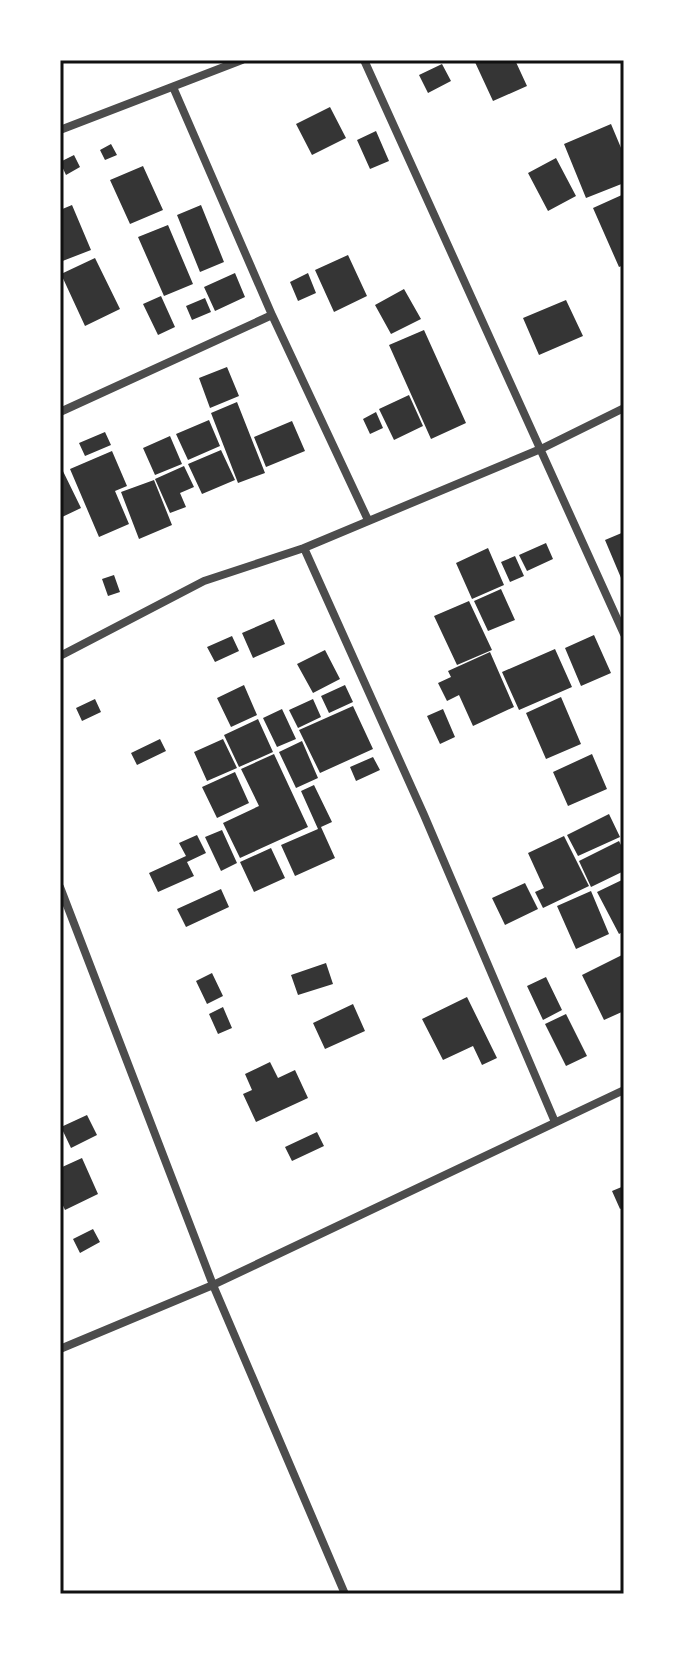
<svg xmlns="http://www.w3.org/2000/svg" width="684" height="1654" viewBox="0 0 684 1654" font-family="'Work Sans',sans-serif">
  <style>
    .building { fill: #353535 }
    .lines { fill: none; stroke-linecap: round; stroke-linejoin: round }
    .minor { stroke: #4c4c4c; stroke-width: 8 }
    .neatline { fill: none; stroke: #111; stroke-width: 3 }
  </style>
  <rect width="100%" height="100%" fill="#fff"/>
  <path class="building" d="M474,60H515L527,86L493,101Z
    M442,64L451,81L428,93L419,75Z
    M330,107L346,138L312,155L296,124Z
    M611,124L624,155V183L586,198L564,144Z
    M376,131L389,161L370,169L357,140Z
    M111,144L117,155L105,160L100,150Z
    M74,155L80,167L66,175L60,162Z
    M556,158L576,196L548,211L528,173Z
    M143,166L163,210L130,224L110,180Z
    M624,194V265L619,267L593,208Z
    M72,205L91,250L60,262V210Z
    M201,205L224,262L200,272L177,215Z
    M168,225L193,284L164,296L138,237Z
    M348,255L367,296L334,312L315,270Z
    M95,258L120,309L85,326L61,274Z
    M235,273L245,297L215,311L204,287Z
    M308,273L316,293L298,301L290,282Z
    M404,289L421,319L391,334L375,305Z
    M161,296L175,327L158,335L143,304Z
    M205,298L211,312L192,320L186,306Z
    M566,300L583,336L539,355L523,318Z
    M424,330L466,423L431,439L389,345Z
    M227,367L239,396L210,408L199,378Z
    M409,395L423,426L394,440L379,409Z
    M237,402L265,473L238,483L211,413Z
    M376,412L383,428L370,434L363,419Z
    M209,420L220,446L188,460L176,434Z
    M292,421L305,451L266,467L254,437Z
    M105,432L111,445L85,456L79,443Z
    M170,436L182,464L155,475L143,448Z
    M221,450L235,480L202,494L188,464Z
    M112,451L127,486L115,491L129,524L99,537L70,469Z
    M60,465L81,508L60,518Z
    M184,466L194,487L180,493L186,507L170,513L155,479Z
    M154,480L172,525L139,539L121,492Z
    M624,532V585L605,540Z
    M546,543L553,559L527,571L519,555Z
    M488,548L504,585L472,599L456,563Z
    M515,556L524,576L510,582L501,562Z
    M114,575L120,592L108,596L102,579Z
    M501,589L515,620L488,631L474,601Z
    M469,601L492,650L457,665L434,616Z
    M274,619L285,644L253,658L242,633Z
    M594,635L611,673L581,686L565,648Z
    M232,636L239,651L215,662L207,647Z
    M555,649L572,687L519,710L502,672Z
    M325,650L340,679L313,693L297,664Z
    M490,652L514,707L473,726L459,695L447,701L438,683L451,677L448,671Z
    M244,685L257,715L231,727L217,698Z
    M345,685L353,702L329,713L321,696Z
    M561,697L581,744L546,759L526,713Z
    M95,699L101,712L82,721L76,708Z
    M313,699L321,717L298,728L289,710Z
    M353,706L373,749L320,773L299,730Z
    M282,709L296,739L277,747L263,718Z
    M443,709L455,737L440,744L427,716Z
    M258,719L273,752L239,767L224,735Z
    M160,739L166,751L137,765L131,753Z
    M223,739L237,768L207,781L194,752Z
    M302,741L318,778L296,788L279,752Z
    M274,754L308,827L240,858L223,823L259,806L241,769Z
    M592,754L607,789L568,806L553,772Z
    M373,757L380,770L356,781L350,767Z
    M235,772L249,803L217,818L202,787Z
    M314,785L332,822L321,827L335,858L295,876L281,845L318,829L301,791Z
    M609,814L620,837L578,856L567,835Z
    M222,830L237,863L221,871L205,837Z
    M197,835L206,853L187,862L194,876L158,892L149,873L186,856L179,843Z
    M564,836L589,886L543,908L535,892L544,888L528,853Z
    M619,841L624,851V871L591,887L579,861Z
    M271,848L285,878L254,892L240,862Z
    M624,879V931L619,934L597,892Z
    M525,883L538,909L505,925L492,898Z
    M221,889L229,907L186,927L177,909Z
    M591,891L609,934L576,949L557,906Z
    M622,955L624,1011L604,1020L582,975Z
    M326,963L333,984L298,995L291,975Z
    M212,973L223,996L207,1004L196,981Z
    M546,977L562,1010L543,1020L527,986Z
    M467,997L497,1058L482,1065L473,1046L443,1060L422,1019Z
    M353,1004L365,1031L325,1049L313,1023Z
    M223,1007L232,1028L218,1034L209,1014Z
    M566,1014L587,1056L566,1066L545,1024Z
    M270,1062L278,1078L295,1070L308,1098L256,1122L243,1094L252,1090L245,1074Z
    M87,1115L97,1135L71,1148L61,1127Z
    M317,1132L324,1146L292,1161L285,1147Z
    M82,1158L98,1194L65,1210L60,1199V1168Z
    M624,1186V1207L620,1209L612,1191Z
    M93,1229L100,1242L80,1253L73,1239Z"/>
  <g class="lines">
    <path class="minor" d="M364,60L624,634
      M173,87L272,315L368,520
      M60,130L242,60
      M60,412L272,315
      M304,548L424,815L555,1122
      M60,656L204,581L304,548L543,448L624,408
      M60,887L213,1285L345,1594
      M60,1349L213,1285L624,1090"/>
  </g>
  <rect width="684" height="1654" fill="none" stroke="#ffffff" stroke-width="124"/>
  <rect x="62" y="62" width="560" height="1530" class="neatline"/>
</svg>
